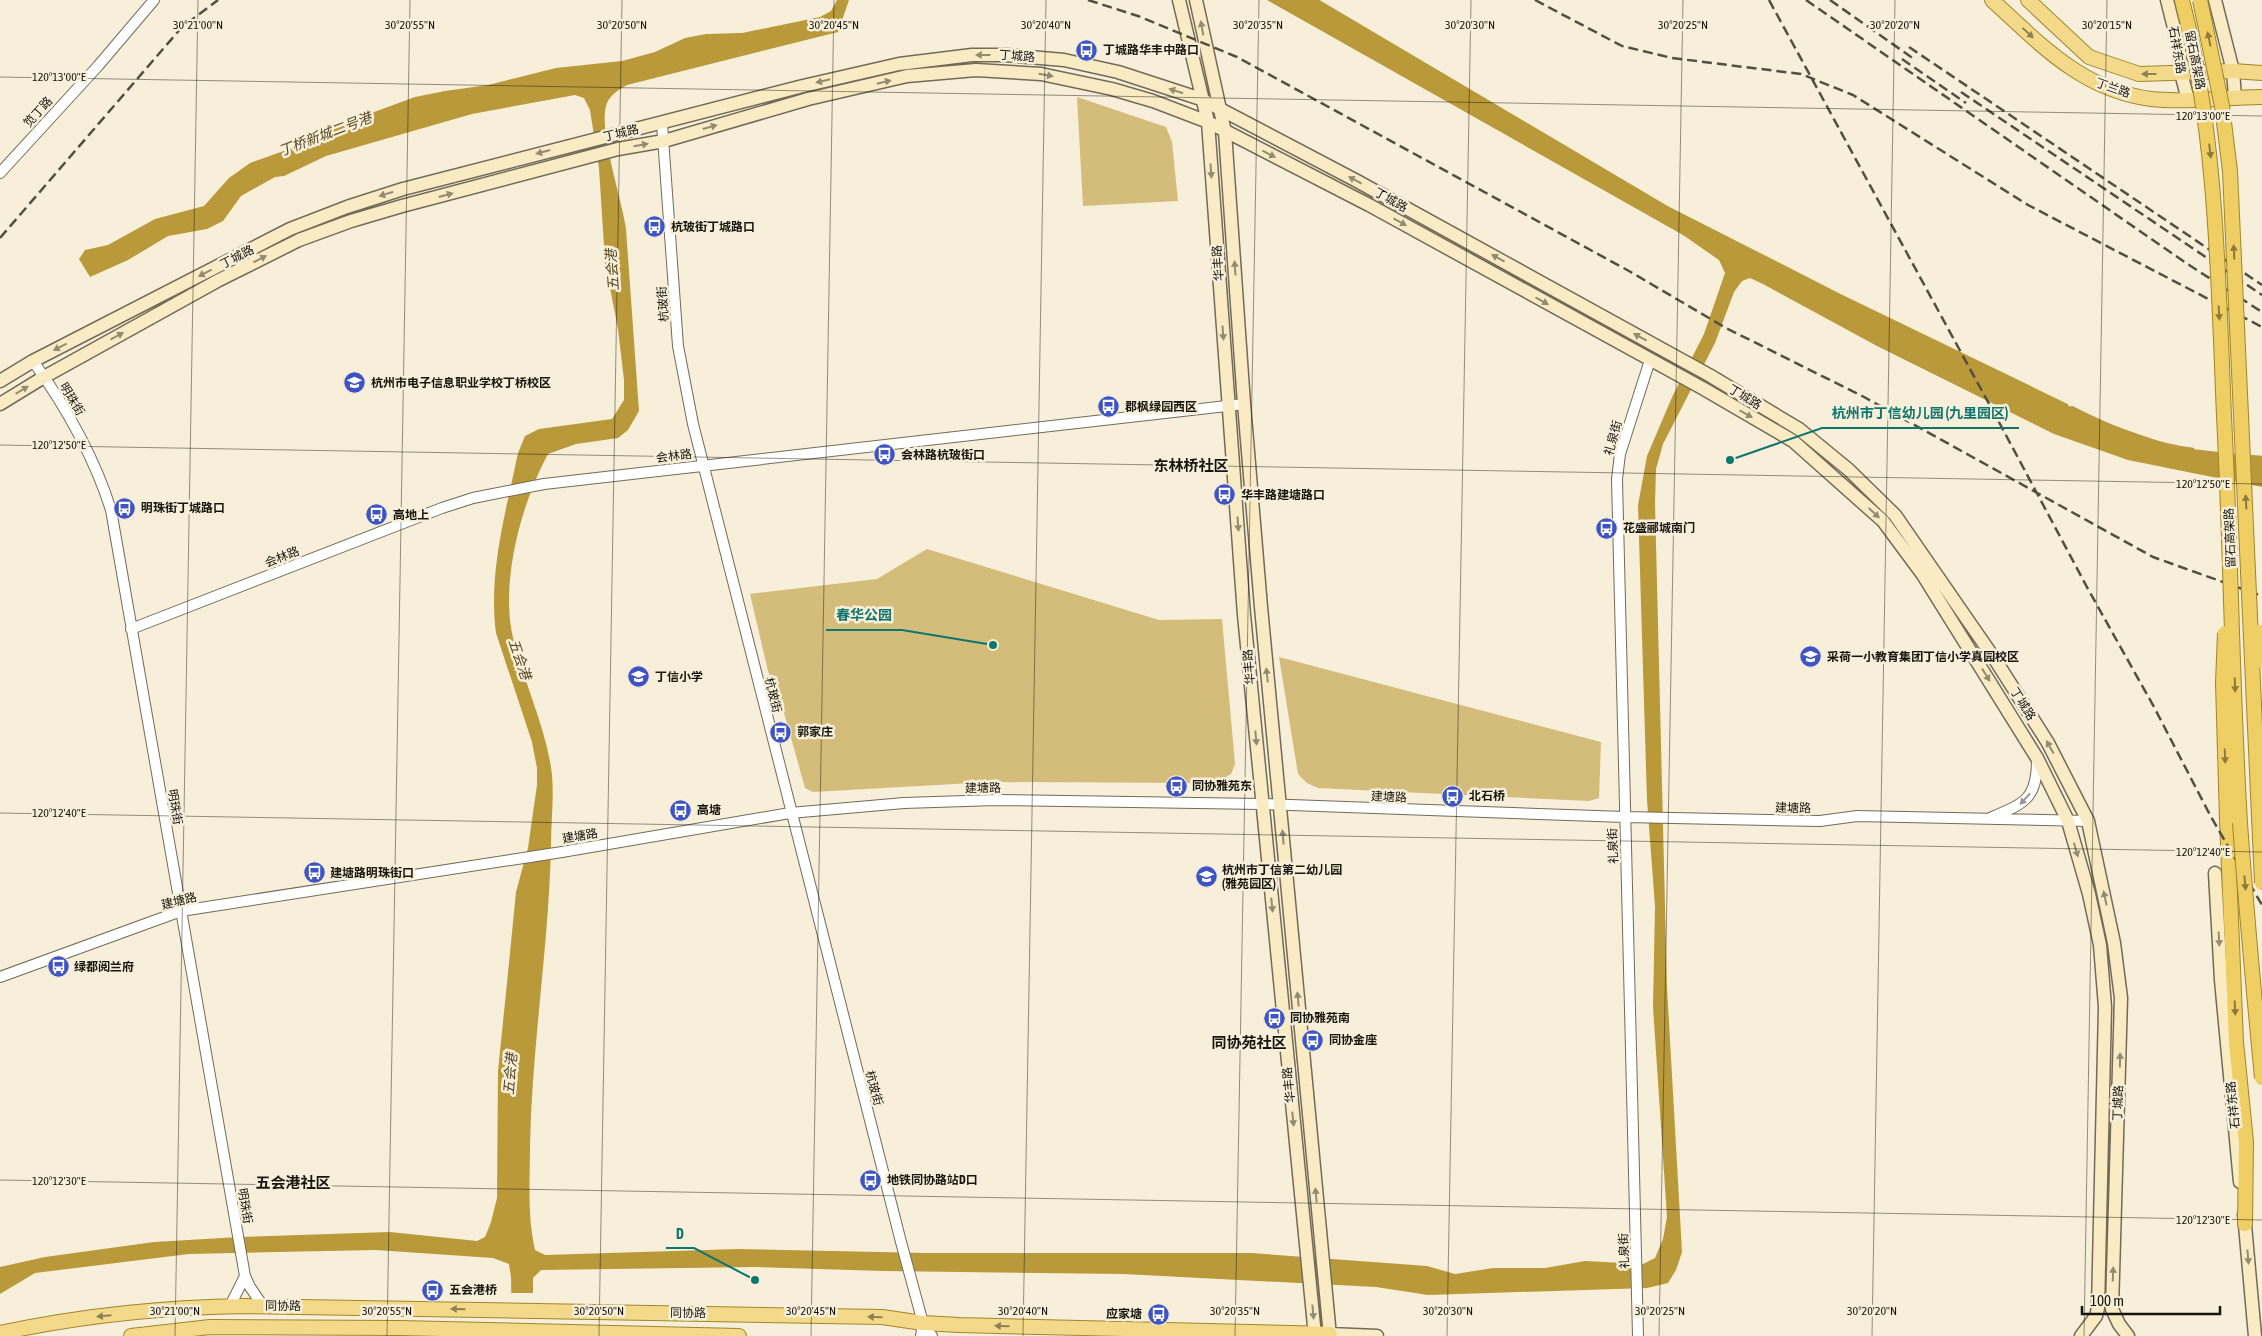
<svg xmlns="http://www.w3.org/2000/svg" width="2262" height="1336" viewBox="0 0 2262 1336" font-family="'Asap Condensed','Noto Sans SC',sans-serif">
  <style>
    .green { fill: #d4bc7b }
    .water { fill: #b99939 }
    .pier { fill: #f7efda }
    .lines { fill: none; stroke-linecap: round; stroke-linejoin: round }
    .stream { stroke: #b99939; stroke-width: 2.5 }
    .tertiary-casing { stroke: #726b58; stroke-width: 12 }
    .secondary-casing { stroke: #726b58; stroke-width: 15 }
    .primary-casing { stroke: #a1852c; stroke-width: 16 }
    .trunk-casing { stroke: #a1852c; stroke-width: 16 }
    .tertiary { stroke: #fff; stroke-width: 10 }
    .secondary { stroke: #f9ecc4; stroke-width: 12 }
    .primary { stroke: #f3da8a; stroke-width: 14 }
    .trunk { stroke: #efce63; stroke-width: 14 }
    .rail { stroke: #524f43; stroke-width: 2.5; stroke-dasharray: 10 5; stroke-linecap: butt }
    .trunk-bridge-casing { stroke: #a1852c; stroke-width: 16; stroke-linecap: butt }
    .trunk-bridge { stroke: #efce63; stroke-width: 14 }
    .oneway { fill: #938b72 }
    .oneway2 { fill: #908152 }
    .oneway3 { fill: #8e7b3c }
    .oneway4 { fill: #979692 }
    .ticks { fill: none; stroke: #17150d; stroke-width: 1; stroke-opacity: 0.45 }
    .labels { text-anchor: middle; stroke-width: 5; stroke-linejoin: round; paint-order: stroke }
    .poi-label { font-size: 12px; font-weight: bold; fill: #17150d; stroke: #f7efda; text-anchor: start }
    .street-label { font-size: 12px; fill: #17150d; stroke: #f7efda }
    .water-label { font-size: 14px; font-style: italic; fill: #554720; stroke: #f7efda }
    .quarter-label { font-size: 15px; font-weight: bold; fill: #17150d; stroke: #f7efda }
    .ticks-label { font-size: 12px; text-anchor: middle; fill: #17150d; stroke: #f7efda; stroke-width: 5; stroke-linejoin: round; paint-order: stroke }
    .leader { fill: none; stroke: #0f766e; stroke-width: 2 }
    .callout-dot { fill: #0f766e; stroke: #f7efda; stroke-width: 2 }
    .callout-label { font-size: 14px; text-anchor: middle; font-weight: bold; fill: #0f766e; stroke: #f7efda; stroke-width: 5; stroke-linejoin: round; paint-order: stroke }
  </style>
  <rect width="100%" height="100%" fill="#f7efda"/>
  <path class="green" d="M1077,97L1166,127L1172,142L1178,201L1083,206Z
    M927,549L1159,620L1222,619L1235,764L1231,774L1220,780L1204,783L990,782L813,792L805,788L781,702L768,671L750,594L877,579Z
    M1279,657L1601,742L1599,798L1589,801L1318,788L1307,783L1298,774Z"/>
  <path class="water" d="M837,0H849L838,32L627,85C620,89 610,95 607,103C597,127 622,199 626,229L639,411L628,430L618,438L576,444L548,454C521,504 500,582 513,638C524,683 547,730 552,775C554,798 551,822 551,845C549,945 532,1044 530,1145C530,1182 527,1214 535,1250L545,1255L738,1249L926,1253H1251L1427,1266L1455,1274L1493,1268H1545L1585,1261L1643,1264L1655,1258L1663,1239L1667,1217L1653,1007L1655,906L1647,800L1638,505L1647,456L1673,395L1704,334L1725,273L1719,260L1683,235L1267,0H1317L1667,207L1840,295L2098,420L2175,447L2262,457V487L2128,460L2054,434L1877,346L1763,284L1750,278L1742,281L1734,292L1715,343L1663,444L1656,469L1655,503L1667,987L1682,1252L1676,1270L1668,1283L1647,1288L1428,1295L1376,1287L1124,1274L883,1271L754,1267L541,1270L533,1278V1336H512L511,1277L509,1264L493,1258L376,1250L189,1254L35,1273L0,1294V1267L45,1257L154,1242L239,1237L390,1232L477,1241L485,1237L491,1222L497,1198L498,1071L507,983L516,892L528,848L537,785V768L532,742L496,633C488,572 506,512 518,453L525,436L539,429L612,419L624,400V380L618,329L605,262L599,168L590,110L584,98L575,95L472,114L326,156L284,176L275,177L241,196L223,221L207,229L168,236L128,260L90,277L79,259L85,250L108,245L155,219L204,206L229,178L250,163L312,141L325,130L415,97L445,91L488,85L556,68L622,61L655,52L685,38L706,34L742,33L820,17L831,11Z"/>
  <path class="pier" d="M509,1293H536V1336H510Z"/>
  <g class="lines">
    <path class="stream" d="M1317,0L1667,207L1840,295L2067,405
      M2072,407C2109,426 2152,444 2193,449
      M2249,456L2262,457"/>
    <defs>
      <path id="tertiary" d="M662,124L678,346L693,424L901,1242L923,1323L932,1336
        M0,173L98,66L154,0
        M33,361C66,407 94,456 111,510L245,1276L250,1287L263,1306
        M131,629L442,508L473,498L544,484L1244,404
        M1992,817C2026,803 2037,798 2037,759
        M0,977L181,911L562,852L790,813L904,803L996,800L1262,804L1625,817L1820,821L1857,816L2088,821
        M230,1306L245,1276
        M921,1336L923,1323
        M1638,1336L1617,479L1620,454L1650,360"/>
      <path id="secondary" d="M1179,0L1208,122L1244,615L1315,1336
        M1196,0L1225,132L1244,404L1261,607L1330,1336
        M2167,0L2179,48L2181,73L2188,100
        M2215,0L2233,71L2235,97
        M0,381L33,361L290,229L347,207L403,189L803,86L899,64L972,55H1006L1064,60L1118,72L1201,99L1357,181L1709,375L1799,429L1849,470L1895,515L1996,661L2048,743L2088,821L2114,943L2121,998L2112,1309L2119,1324L2128,1336
        M0,404L44,377L219,280L299,240L351,221L402,206L618,149L664,141L808,99L907,76L976,70L1041,74L1112,89L1153,101L1208,122L1369,205L1704,389L1793,441L1883,521L1923,575L2037,758L2068,821L2089,894L2100,945L2105,1007L2098,1308L2096,1316L2081,1336
        M2215,873L2221,980L2240,1182
        M2244,1214L2255,1336
        M1330,1334L1377,1336"/>
      <path id="primary" d="M1992,0C2041,45 2082,90 2151,99C2188,103 2225,97 2262,97
        M2028,0L2089,57L2139,74L2233,71L2262,73
        M0,1333C80,1316 163,1307 246,1306L882,1317L923,1323L959,1325L1330,1334
        M131,1336L210,1327L399,1328L739,1336"/>
      <path id="trunk" d="M2227,819L2236,1042L2246,1142L2245,1224"/>
    </defs>
    <use href="#tertiary" class="tertiary-casing"/>
    <use href="#secondary" class="secondary-casing"/>
    <use href="#primary" class="primary-casing"/>
    <use href="#trunk" class="trunk-casing"/>
    <use href="#tertiary" class="tertiary"/>
    <use href="#secondary" class="secondary"/>
    <use href="#primary" class="primary"/>
    <use href="#trunk" class="trunk"/>
    <path class="rail" d="M1088,0L1138,16L1237,57L1629,271L1726,328L1864,397L2153,557L2262,596
      M1535,0L1622,46L1672,58L1801,74L1853,95L2028,205L2262,327
      M1769,0L2000,424L2088,589L2154,707L2210,815L2262,905
      M1806,0L2186,263L2262,312
      M1830,0L1914,59
      M1909,47L2262,285
      M1902,59L1966,103
      M1961,92L2262,295
      M0,238L182,27L218,0"/>
    <defs>
      <path id="trunk-bridge" d="M2182,0C2217,136 2218,276 2224,416C2231,552 2232,688 2240,823C2246,908 2254,994 2262,1078
        M2200,0L2222,106L2230,171L2262,883
        M2260,632L2262,661
        M2225,633L2223,683L2227,819"/>
    </defs>
    <use href="#trunk-bridge" class="trunk-bridge-casing"/>
    <use href="#trunk-bridge" class="trunk-bridge"/>
  </g>
  <defs><path id="oneway-solid" d="M-6-.8H1V-3.2L6.5 0L1 3.2V.8H-6Z" transform="scale(1.25)"/></defs>
  <g class="oneway">
    <use href="#oneway-solid" transform="translate(1202 28) rotate(-100)"/>
    <use href="#oneway-solid" transform="translate(983 55) rotate(180)"/>
    <use href="#oneway-solid" transform="translate(1046 75) rotate(10)"/>
    <use href="#oneway-solid" transform="translate(823 81) rotate(167)"/>
    <use href="#oneway-solid" transform="translate(884 82) rotate(-13)"/>
    <use href="#oneway-solid" transform="translate(1176 91) rotate(-162)"/>
    <use href="#oneway-solid" transform="translate(710 127) rotate(-16)"/>
    <use href="#oneway-solid" transform="translate(641 145) rotate(-10)"/>
    <use href="#oneway-solid" transform="translate(543 152) rotate(165)"/>
    <use href="#oneway-solid" transform="translate(1269 154) rotate(27)"/>
    <use href="#oneway-solid" transform="translate(1211 171) rotate(86)"/>
    <use href="#oneway-solid" transform="translate(1355 180) rotate(-152)"/>
    <use href="#oneway-solid" transform="translate(386 194) rotate(162)"/>
    <use href="#oneway-solid" transform="translate(446 195) rotate(-15)"/>
    <use href="#oneway-solid" transform="translate(1400 222) rotate(29)"/>
    <use href="#oneway-solid" transform="translate(1498 258) rotate(-151)"/>
    <use href="#oneway-solid" transform="translate(260 259) rotate(-27)"/>
    <use href="#oneway-solid" transform="translate(1235 268) rotate(-94)"/>
    <use href="#oneway-solid" transform="translate(205 273) rotate(153)"/>
    <use href="#oneway-solid" transform="translate(1542 301) rotate(29)"/>
    <use href="#oneway-solid" transform="translate(1223 333) rotate(86)"/>
    <use href="#oneway-solid" transform="translate(117 336) rotate(-29)"/>
    <use href="#oneway-solid" transform="translate(1640 337) rotate(-151)"/>
    <use href="#oneway-solid" transform="translate(60 347) rotate(153)"/>
    <use href="#oneway-solid" transform="translate(22 390) rotate(-31)"/>
    <use href="#oneway-solid" transform="translate(1746 414) rotate(30)"/>
    <use href="#oneway-solid" transform="translate(1874 513) rotate(43)"/>
    <use href="#oneway-solid" transform="translate(1238 524) rotate(86)"/>
    <use href="#oneway-solid" transform="translate(1267 675) rotate(-96)"/>
    <use href="#oneway-solid" transform="translate(1986 675) rotate(58)"/>
    <use href="#oneway-solid" transform="translate(1256 738) rotate(85)"/>
    <use href="#oneway-solid" transform="translate(2050 747) rotate(-119)"/>
    <use href="#oneway-solid" transform="translate(1283 837) rotate(-95)"/>
    <use href="#oneway-solid" transform="translate(2076 850) rotate(74)"/>
    <use href="#oneway-solid" transform="translate(2105 898) rotate(-102)"/>
    <use href="#oneway-solid" transform="translate(1272 905) rotate(84)"/>
    <use href="#oneway-solid" transform="translate(2219 939) rotate(87)"/>
    <use href="#oneway-solid" transform="translate(1298 999) rotate(-95)"/>
    <use href="#oneway-solid" transform="translate(2120 1060) rotate(-89)"/>
    <use href="#oneway-solid" transform="translate(1293 1119) rotate(84)"/>
    <use href="#oneway-solid" transform="translate(1316 1195) rotate(-95)"/>
    <use href="#oneway-solid" transform="translate(2248 1257) rotate(85)"/>
    <use href="#oneway-solid" transform="translate(2113 1274) rotate(-88)"/>
    <use href="#oneway-solid" transform="translate(1313 1312) rotate(85)"/>
  </g>
  <g class="oneway2">
    <use href="#oneway-solid" transform="translate(2028 33) rotate(43)"/>
    <use href="#oneway-solid" transform="translate(2149 74) rotate(180)"/>
    <use href="#oneway-solid" transform="translate(458 1309) rotate(-179)"/>
    <use href="#oneway-solid" transform="translate(104 1316) rotate(175)"/>
    <use href="#oneway-solid" transform="translate(875 1317) rotate(-178)"/>
    <use href="#oneway-solid" transform="translate(1002 1326) rotate(-178)"/>
  </g>
  <g class="oneway3">
    <use href="#oneway-solid" transform="translate(2209 39) rotate(-102)"/>
    <use href="#oneway-solid" transform="translate(2210 151) rotate(83)"/>
    <use href="#oneway-solid" transform="translate(2234 252) rotate(-93)"/>
    <use href="#oneway-solid" transform="translate(2219 313) rotate(87)"/>
    <use href="#oneway-solid" transform="translate(2246 502) rotate(-93)"/>
    <use href="#oneway-solid" transform="translate(2235 685) rotate(88)"/>
    <use href="#oneway-solid" transform="translate(2225 756) rotate(88)"/>
    <use href="#oneway-solid" transform="translate(2245 883) rotate(85)"/>
    <use href="#oneway-solid" transform="translate(2235 1008) rotate(87)"/>
  </g>
  <use class="oneway4" href="#oneway-solid" transform="translate(2025 799) rotate(132)"/>
  <path class="ticks" d="M0,77L2262,116M0,445L2262,484M0,813L2262,852M0,1180L2262,1220M175,1336L198,0M387,1336L410,0M599,1336L622,0M811,1336L834,0M1023,1336L1046,0M1235,1336L1259,0M1447,1336L1471,0M1659,1336L1683,0M1872,1336L1895,0M2084,1336L2107,0"/>
  <defs>
    <symbol id="bus-disc" viewBox="-11 -11 22 22"><circle r="9.5" fill="#3e53c6" stroke="#f7efda"/><path d="M-5-6H5V4H4V6H2V4H-2V6H-4V4H-5ZM-3.5-4V0h7V-4ZM-3.5 1.2v1.5H-2V1.2ZM2 1.2v1.5H3.5V1.2Z" fill="#fff"/></symbol>
    <symbol id="school-disc" viewBox="-11 -11 22 22"><circle r="9.5" fill="#3e53c6" stroke="#f7efda"/><path d="M0-5L7-2L0 1L-7-2ZM-4 1L0 2.5L4 1V4Q0 6-4 4Z" fill="#fff"/></symbol>
  </defs>
  <g fill-rule="evenodd">
    <use href="#bus-disc" x="1074" y="38" width="25" height="25"/>
    <use href="#bus-disc" x="642" y="214" width="25" height="25"/>
    <use href="#school-disc" x="342" y="370" width="25" height="25"/>
    <use href="#bus-disc" x="1096" y="394" width="25" height="25"/>
    <use href="#bus-disc" x="872" y="442" width="25" height="25"/>
    <use href="#bus-disc" x="1212" y="482" width="25" height="25"/>
    <use href="#bus-disc" x="112" y="496" width="25" height="25"/>
    <use href="#bus-disc" x="364" y="502" width="25" height="25"/>
    <use href="#bus-disc" x="1594" y="516" width="25" height="25"/>
    <use href="#school-disc" x="1798" y="644" width="25" height="25"/>
    <use href="#school-disc" x="626" y="664" width="25" height="25"/>
    <use href="#bus-disc" x="768" y="720" width="25" height="25"/>
    <use href="#bus-disc" x="1164" y="774" width="25" height="25"/>
    <use href="#bus-disc" x="1440" y="784" width="25" height="25"/>
    <use href="#bus-disc" x="668" y="798" width="25" height="25"/>
    <use href="#bus-disc" x="302" y="860" width="25" height="25"/>
    <use href="#school-disc" x="1194" y="864" width="25" height="25"/>
    <use href="#bus-disc" x="46" y="954" width="25" height="25"/>
    <use href="#bus-disc" x="1262" y="1006" width="25" height="25"/>
    <use href="#bus-disc" x="1300" y="1028" width="25" height="25"/>
    <use href="#bus-disc" x="858" y="1168" width="25" height="25"/>
    <use href="#bus-disc" x="420" y="1278" width="25" height="25"/>
    <use href="#bus-disc" x="1146" y="1302" width="25" height="25"/>
  </g>
  <g class="labels">
    <g class="poi-label">
      <text x="1103" y="54">丁城路华丰中路口</text>
      <text x="671" y="231">杭玻街丁城路口</text>
      <text x="371" y="387">杭州市电子信息职业学校丁桥校区</text>
      <text x="1125" y="411">郡枫绿园西区</text>
      <text x="901" y="459">会林路杭玻街口</text>
      <text x="1241" y="499">华丰路建塘路口</text>
      <text x="141" y="512">明珠街丁城路口</text>
      <text x="393" y="519">高地上</text>
      <text x="1623" y="532">花盛郦城南门</text>
      <text x="1827" y="661">采荷一小教育集团丁信小学真园校区</text>
      <text x="655" y="681">丁信小学</text>
      <text x="797" y="736">郭家庄</text>
      <text x="1192" y="790">同协雅苑东</text>
      <text x="1469" y="800">北石桥</text>
      <text x="697" y="814">高塘</text>
      <text x="1222" y="874">杭州市丁信第二幼儿园<tspan x="1222" dy="14">(雅苑园区)</tspan></text>
      <text x="330" y="877">建塘路明珠街口</text>
      <text x="74" y="971">绿都阅兰府</text>
      <text x="1290" y="1022">同协雅苑南</text>
      <text x="1329" y="1044">同协金座</text>
      <text x="887" y="1184">地铁同协路站D口</text>
      <text x="449" y="1294">五会港桥</text>
      <text x="1142" y="1318" text-anchor="end">应家塘</text>
    </g>
    <g class="street-label">
      <text transform="translate(2177 50) rotate(80)" y="4">石祥东路</text>
      <text transform="translate(1017 56) rotate(4)" y="4">丁城路</text>
      <text transform="translate(2195 60) rotate(79)" y="4">留石高架路</text>
      <text transform="translate(2113 88) rotate(19)" y="4">丁兰路</text>
      <text transform="translate(38 112) rotate(-48)" y="4">笕丁路</text>
      <text transform="translate(621 133) rotate(-13)" y="4">丁城路</text>
      <text transform="translate(1391 200) rotate(29)" y="4">丁城路</text>
      <text transform="translate(237 257) rotate(-27)" y="4">丁城路</text>
      <text transform="translate(1218 263) rotate(-94)" y="4">华丰路</text>
      <text transform="translate(663 304) rotate(-94)" y="4">杭玻街</text>
      <text transform="translate(1745 397) rotate(31)" y="4">丁城路</text>
      <text transform="translate(72 399) rotate(59)" y="4">明珠街</text>
      <text transform="translate(1613 438) rotate(-75)" y="4">礼泉街</text>
      <text transform="translate(674 456) rotate(-7)" y="4">会林路</text>
      <text transform="translate(2230 538) rotate(-92)" y="4">留石高架路</text>
      <text transform="translate(282 557) rotate(-21)" y="4">会林路</text>
      <text transform="translate(1249 667) rotate(-95)" y="4">华丰路</text>
      <text transform="translate(773 695) rotate(76)" y="4">杭玻街</text>
      <text transform="translate(2023 704) rotate(58)" y="4">丁城路</text>
      <text transform="translate(983 788) rotate(-1)" y="4">建塘路</text>
      <text transform="translate(1389 797) rotate(2)" y="4">建塘路</text>
      <text transform="translate(175 807) rotate(80)" y="4">明珠街</text>
      <text transform="translate(1793 808) rotate(1)" y="4">建塘路</text>
      <text transform="translate(580 836) rotate(-10)" y="4">建塘路</text>
      <text transform="translate(1613 846) rotate(-92)" y="4">礼泉街</text>
      <text transform="translate(179 901) rotate(-14)" y="4">建塘路</text>
      <text transform="translate(1289 1085) rotate(-96)" y="4">华丰路</text>
      <text transform="translate(874 1088) rotate(75)" y="4">杭玻街</text>
      <text transform="translate(2118 1103) rotate(-88)" y="4">丁城路</text>
      <text transform="translate(2233 1105) rotate(-96)" y="4">石祥东路</text>
      <text transform="translate(245 1206) rotate(80)" y="4">明珠街</text>
      <text transform="translate(1624 1251) rotate(-92)" y="4">礼泉街</text>
      <text transform="translate(283 1306) rotate(1)" y="4">同协路</text>
      <text transform="translate(688 1313) rotate(1)" y="4">同协路</text>
    </g>
    <g class="water-label">
      <text transform="translate(325 134) rotate(-21)" y="5">丁桥新城二号港</text>
      <text transform="translate(612 270) rotate(-94)" y="5">五会港</text>
      <text transform="translate(520 659) rotate(71)" y="5">五会港</text>
      <text transform="translate(510 1074) rotate(-85)" y="5">五会港</text>
    </g>
    <g class="quarter-label">
      <text x="1191" y="471">东林桥社区</text>
      <text x="1249" y="1048">同协苑社区</text>
      <text x="293" y="1188">五会港社区</text>
    </g>
  </g>
  <g class="ticks-label">
    <text x="198" y="29">30°21'00"N</text>
    <text x="410" y="29">30°20'55"N</text>
    <text x="622" y="29">30°20'50"N</text>
    <text x="834" y="29">30°20'45"N</text>
    <text x="1046" y="29">30°20'40"N</text>
    <text x="1258" y="29">30°20'35"N</text>
    <text x="1470" y="29">30°20'30"N</text>
    <text x="1683" y="29">30°20'25"N</text>
    <text x="1895" y="29">30°20'20"N</text>
    <text x="2107" y="29">30°20'15"N</text>
    <text x="59" y="81">120°13'00"E</text>
    <text x="2203" y="120">120°13'00"E</text>
    <text x="59" y="449">120°12'50"E</text>
    <text x="2203" y="488">120°12'50"E</text>
    <text x="59" y="817">120°12'40"E</text>
    <text x="2203" y="856">120°12'40"E</text>
    <text x="59" y="1185">120°12'30"E</text>
    <text x="2203" y="1224">120°12'30"E</text>
    <text x="175" y="1315">30°21'00"N</text>
    <text x="387" y="1315">30°20'55"N</text>
    <text x="599" y="1315">30°20'50"N</text>
    <text x="811" y="1315">30°20'45"N</text>
    <text x="1023" y="1315">30°20'40"N</text>
    <text x="1235" y="1315">30°20'35"N</text>
    <text x="1448" y="1315">30°20'30"N</text>
    <text x="1660" y="1315">30°20'25"N</text>
    <text x="1872" y="1315">30°20'20"N</text>
  </g>
  <path class="leader" d="M1730 460L1822 428H2019M993 645L902 630H826M755 1280L694 1248H666"/>
  <g class="callout-dot">
    <circle cx="1730" cy="460" r="5"/>
    <circle cx="993" cy="645" r="5"/>
    <circle cx="755" cy="1280" r="5"/>
  </g>
  <g class="callout-label">
    <text x="1920" y="418">杭州市丁信幼儿园 (九里园区)</text>
    <text x="864" y="620">春华公园</text>
    <text x="680" y="1239">D</text>
  </g>
  <path d="M2082 1306v8h138v-8" fill="none" stroke="#17150d" stroke-width="2.5"/>
  <text x="2090" y="1306" font-size="15" fill="#17150d" stroke="#f7efda" stroke-width="4" paint-order="stroke">100 m</text>
</svg>
